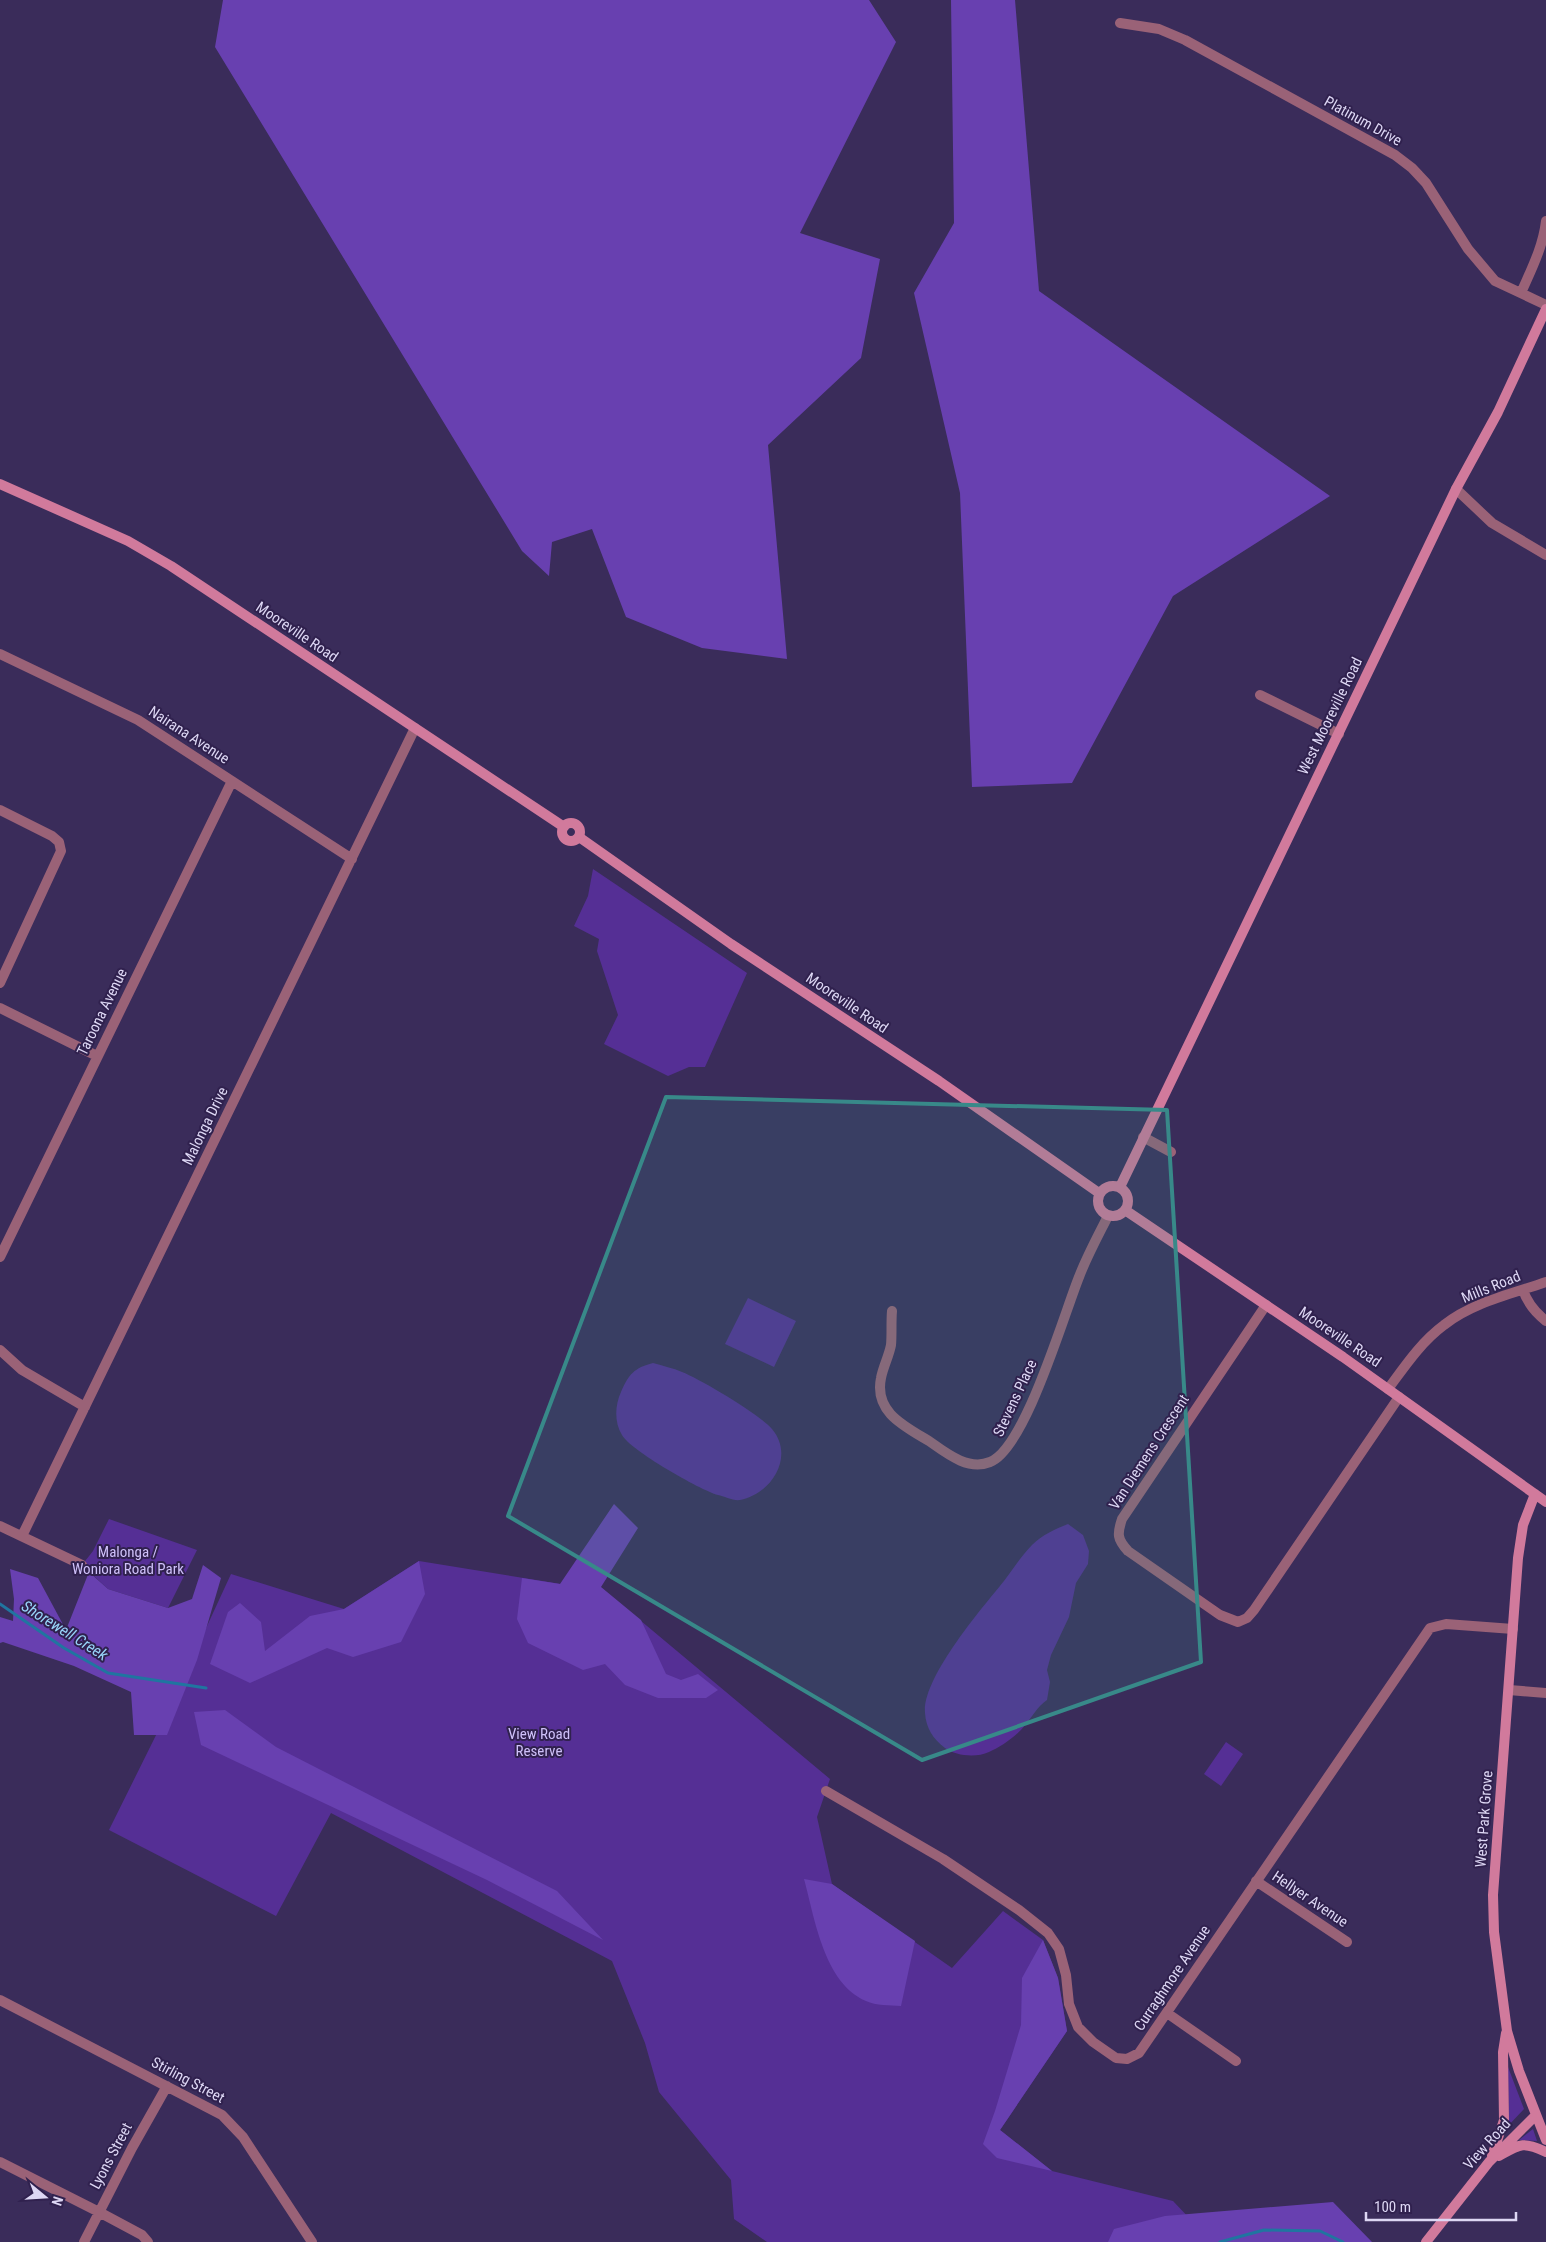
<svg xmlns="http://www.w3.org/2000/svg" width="1546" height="2242" viewBox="0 0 1546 2242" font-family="'Roboto Condensed',sans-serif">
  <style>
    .green { fill: #552f95 }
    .forest { fill: #6840b0 }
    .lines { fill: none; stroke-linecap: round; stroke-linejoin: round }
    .stream { stroke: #2075a0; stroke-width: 3 }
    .street { stroke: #9a6277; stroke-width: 10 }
    .secondary { stroke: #d17a9c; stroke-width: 10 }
    .marked { fill: #388989; fill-opacity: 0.2; stroke: #388989; stroke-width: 4; stroke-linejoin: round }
    .labels { text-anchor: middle; stroke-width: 4; stroke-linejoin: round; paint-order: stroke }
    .street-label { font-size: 15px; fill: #ddd7f4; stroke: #30214e }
    .park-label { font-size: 15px; fill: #cfc1fa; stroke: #30214e }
    .water-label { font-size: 16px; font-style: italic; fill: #98d4f9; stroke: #30214e }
  </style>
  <rect width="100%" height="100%" fill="#3a2c5a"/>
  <path class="green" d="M593,869L747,973L705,1067H689L668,1076L604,1044L618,1015L597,951L599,939L574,926L588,896Z
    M748,1298L796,1321L774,1367L725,1344Z
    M653,1363C663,1366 673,1368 682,1372C700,1379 759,1414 772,1429C795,1456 772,1494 740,1500C733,1501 724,1496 718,1495C700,1490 630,1450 622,1435C614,1422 615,1405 621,1392C629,1374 634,1368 653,1363Z
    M109,1519L197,1550L168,1608L108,1589L82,1565L93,1551Z
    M1068,1524L1083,1535L1089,1551L1088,1564L1076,1583L1069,1617L1051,1655L1047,1670L1050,1682L1047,1700C1037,1707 1033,1716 1025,1725C1017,1736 1001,1747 989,1752C976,1758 956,1756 945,1748C933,1739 926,1728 925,1713C922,1678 982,1608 1004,1581C1013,1569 1022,1555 1032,1545C1042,1535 1055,1529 1068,1524Z
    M419,1561L567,1585L586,1575L830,1779L817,1817L832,1884L952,1968L1003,1911L1043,1940L1058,1978L1067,2031L1000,2130L1052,2171L1173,2201L1212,2242H767L734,2219L731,2180L659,2092L645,2043L612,1961L331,1813L276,1916L109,1830L165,1717L231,1574L344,1609Z
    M1226,1742L1243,1754L1221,1786L1204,1774Z
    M1508,2067L1524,2109L1507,2127L1509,2114Z
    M1533,2129L1537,2141L1519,2140Z"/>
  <path class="forest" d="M223,0H869L896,42L800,233L880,259L861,358L768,445L787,659L702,648L626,617L592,529L552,542L549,576L522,551L215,47Z
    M951,0H1015L1039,291L1330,496L1173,596L1072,783L972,787L960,493L914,293L954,223Z
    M614,1504L638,1528L601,1587L641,1620L666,1674L681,1680L698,1674L718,1690L706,1698H658L625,1685L605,1664L583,1670L528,1643L517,1619L522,1578L560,1584Z
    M419,1561L425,1594L401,1642L353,1657L327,1648L250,1683L210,1664L228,1612L240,1603L261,1622L265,1651L310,1616L344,1609Z
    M203,1565L221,1578L197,1660L167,1735H134L131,1692L74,1666L3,1642L0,1643V1617L13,1621L14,1599L10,1569L38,1578L66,1630L89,1572L108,1589L168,1608L192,1599Z
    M225,1710L276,1747L557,1891L603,1940L487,1880L201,1745L194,1712Z
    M804,1879L832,1884L915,1941L901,2006C890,2005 876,2006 866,2001C824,1983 815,1919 804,1879Z
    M1043,1940L1058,1978L1067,2031L1000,2130L1052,2171L997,2158L983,2144L995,2111L1021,2025L1022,1978Z
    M1333,2202L1372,2242H1108L1114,2229L1165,2216Z"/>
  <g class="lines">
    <path class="stream" d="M0,1604L64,1648L108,1673L206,1688
      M1220,2242L1264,2230L1320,2231L1343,2242"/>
    <path class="street" d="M1120,23L1159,29L1185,40L1395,155L1412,168L1426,183L1468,249L1495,281L1546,305
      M1521,293C1531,270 1543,247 1546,221
      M1456,489L1492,523L1546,555
      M0,654L138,720L352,859
      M1260,695L1339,734
      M0,810L52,836L59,842L61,851L0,983
      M0,1008L97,1056
      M1143,1137L1171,1152
      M0,1257L232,781
      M1523,1290C1527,1302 1536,1313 1546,1321
      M1266,1305L1122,1519C1117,1534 1117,1539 1128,1551L1220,1615L1238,1622L1247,1618L1254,1610L1399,1397
      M892,1311C891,1322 892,1335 891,1345C889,1356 883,1367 881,1378C874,1412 904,1426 929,1441C946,1453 968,1471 990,1462C1025,1449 1064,1314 1079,1277C1087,1256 1098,1236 1108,1216
      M0,1350L22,1370L85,1407
      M1388,1389C1405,1366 1421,1342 1444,1325C1473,1302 1512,1294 1546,1282
      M0,1526L82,1565
      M22,1536L415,728
      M1509,1690L1546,1693
      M826,1791L943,1859L1019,1910L1048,1933L1059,1949L1066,1975L1069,2004L1078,2027L1093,2042L1116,2058L1127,2059L1139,2053L1430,1628L1446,1624L1513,1629
      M1256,1881L1347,1942
      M0,2000L222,2115L243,2137L312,2242
      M1167,2013L1236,2061
      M0,2162L99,2212L142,2235L148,2242
      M84,2242L132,2148L167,2086"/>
    <path class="secondary" d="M0,484L128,541L171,566L564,827
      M562 832a9 9 0 1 1 18 0a9 9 0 1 1-18 0Z
      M579,837L731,944L939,1081L1099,1193
      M1098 1201a15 15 0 1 1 30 0a15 15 0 1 1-30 0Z
      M1120,1187L1407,591L1456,489L1498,412L1546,309
      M1125,1210L1343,1357L1546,1502
      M1535,1494L1523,1525L1518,1558L1493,1895L1494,1932L1507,2031L1519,2071L1546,2140
      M1492,2156L1504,2120L1503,2052L1506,2033
      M1499,2156C1520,2144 1523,2141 1546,2152
      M1426,2242L1489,2162L1536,2115"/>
  </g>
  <path class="marked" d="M666,1097L1167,1110L1201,1662L922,1760L508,1516Z"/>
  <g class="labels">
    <g class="street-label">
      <text transform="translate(1363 121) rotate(29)" y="5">Platinum Drive</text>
      <text transform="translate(297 632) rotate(34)" y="5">Mooreville Road</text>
      <text transform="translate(1330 716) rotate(-64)" y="5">West Mooreville Road</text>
      <text transform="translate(189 735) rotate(33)" y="5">Nairana Avenue</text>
      <text transform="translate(847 1003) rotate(34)" y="5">Mooreville Road</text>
      <text transform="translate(102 1012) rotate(-64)" y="5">Taroona Avenue</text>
      <text transform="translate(205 1126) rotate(-64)" y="5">Malonga Drive</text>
      <text transform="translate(1491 1287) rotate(-22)" y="5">Mills Road</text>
      <text transform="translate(1340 1337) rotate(34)" y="5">Mooreville Road</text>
      <text transform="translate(1015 1398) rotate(-65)" y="5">Stevens Place</text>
      <text transform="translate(1149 1452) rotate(-57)" y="5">Van Diemens Crescent</text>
      <text transform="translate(1484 1819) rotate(-86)" y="5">West Park Grove</text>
      <text transform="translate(1310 1899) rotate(34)" y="5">Hellyer Avenue</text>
      <text transform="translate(1172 1978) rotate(-56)" y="5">Curraghmore Avenue</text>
      <text transform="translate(188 2080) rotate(28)" y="5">Stirling Street</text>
      <text transform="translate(1487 2144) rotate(-48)" y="5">View Road</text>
      <text transform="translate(111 2156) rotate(-62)" y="5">Lyons Street</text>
    </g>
    <g class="park-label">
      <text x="128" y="1557">Malonga /<tspan x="128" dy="17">Woniora Road Park</tspan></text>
      <text x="539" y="1739">View Road<tspan x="539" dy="17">Reserve</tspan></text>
    </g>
    <g class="water-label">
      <text transform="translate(65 1630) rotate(32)" y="6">Shorewell Creek</text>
    </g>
  </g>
  <g transform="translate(45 2197) rotate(108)" stroke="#30214e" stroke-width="4" paint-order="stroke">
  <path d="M0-4L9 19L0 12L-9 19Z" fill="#ddd7f4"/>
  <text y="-8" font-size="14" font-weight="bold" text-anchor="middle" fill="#ddd7f4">N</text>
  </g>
  <path d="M1366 2212v8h150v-8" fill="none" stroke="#ddd7f4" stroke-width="2.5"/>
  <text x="1374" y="2212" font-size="15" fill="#ddd7f4" stroke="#30214e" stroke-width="4" paint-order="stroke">100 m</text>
</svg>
